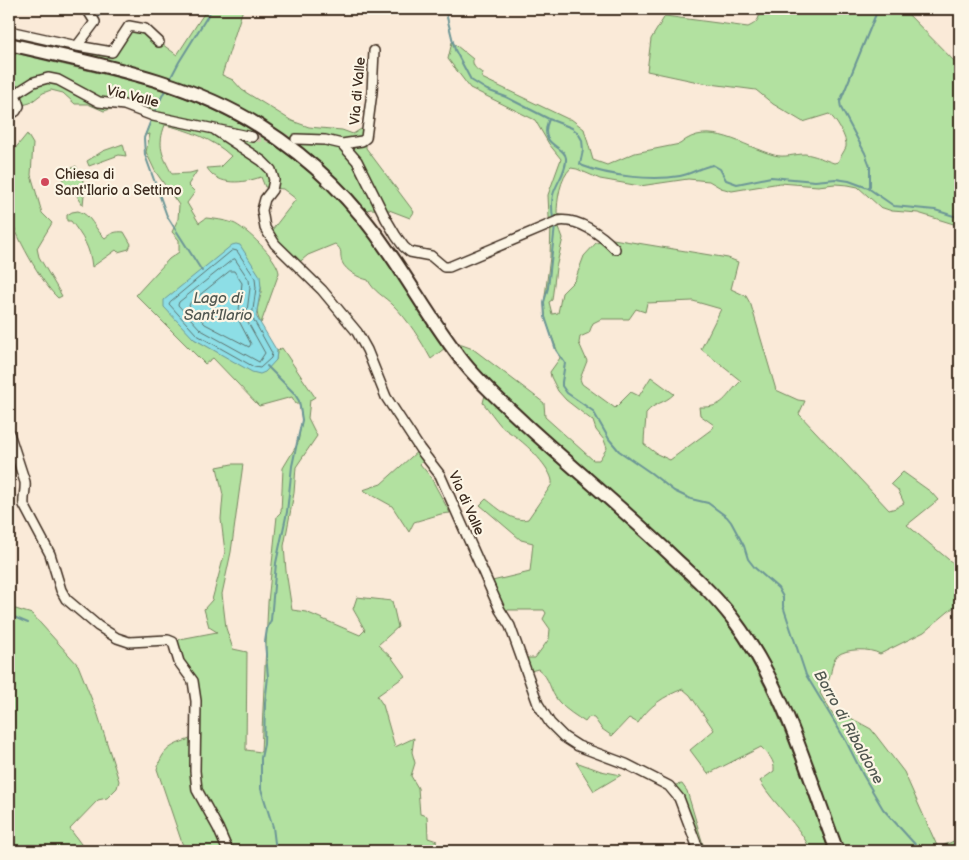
<svg xmlns="http://www.w3.org/2000/svg" width="969" height="860" viewBox="0 0 969 860" font-family="'Balsamiq Sans',sans-serif">
  <style>
    .green { fill: #b2e1a0; stroke: #76865f; fill-rule: evenodd }
    .water { fill: #8ddee6; stroke: #6c9696 }
    .lines { fill: none; stroke-linecap: round; stroke-linejoin: round }
    .shore { stroke: #5c726e; stroke-width: 1 }
    .stream { stroke: #6c9696; stroke-width: 2 }
    .minor-tunnel { stroke: #d4c4b3; stroke-width: 9; stroke-dasharray: 9 4.5; stroke-linecap: butt }
    .minor-casing { stroke: #3b2a1e; stroke-width: 12 }
    .highway-casing { stroke: #3b2a1e; stroke-width: 16 }
    .minor { stroke: #fcf5e5; stroke-width: 9 }
    .highway { stroke: #fcf5e5; stroke-width: 12 }
    .poi-dot { fill: #d1495b; stroke: #fcf5e5; stroke-width: 2 }
    .labels { text-anchor: middle; stroke-width: 4.5; stroke-linejoin: round; paint-order: stroke }
    .street-label { font-size: 14px; fill: #3b2a1e; stroke: #fcf5e5 }
    .poi-label { font-size: 14px; fill: #3b2a1e; stroke: #fcf5e5; text-anchor: start }
    .water-label { font-size: 15px; font-style: italic; fill: #505750; stroke: #fcf5e5 }
  </style>
  <rect width="100%" height="100%" fill="#faead8"/>
  <filter id="ink" filterUnits="userSpaceOnUse"><feTurbulence type="fractalNoise" baseFrequency=".02" numOctaves="2"/><feDisplacementMap in="SourceGraphic" scale="10" xChannelSelector="R" yChannelSelector="G"/><feConvolveMatrix kernelMatrix="1 2 1 2 8 2 1 2 1" color-interpolation-filters="sRGB"/></filter>
  <g filter="url(#ink)">
    <path class="green" d="M205,9H243L222,75L233,80L242,90L292,121L309,127L342,130L353,134L361,129L366,138V148L414,212L410,218L389,210L371,209L358,212L327,178L220,104L9,44V31L112,52L129,26L145,29L159,42L177,55L205,12Z
      M760,9H903L960,67V226L918,213L892,211L880,207L858,187L848,185L835,184L818,186L780,183L732,191L721,188L709,181L688,179L640,186L600,179L577,169L571,168C560,178 557,200 557,214L570,217L564,224L559,227L563,238L556,268L552,300L549,302L552,314L558,313L562,293L575,280L584,256L596,243L613,239L728,258L738,262L731,289L746,296L751,305L776,390L798,400L805,401L799,414L889,510L896,508L904,503L898,490L891,484L903,472L931,492L938,500L907,525L960,569V602L924,632L880,654C870,648 846,648 837,656C831,663 832,672 829,679C827,684 823,689 820,693L833,715L849,717L871,729L904,772L938,848L956,840L960,819V851H837L797,743L733,620L555,452L450,344L462,345L473,349L535,396L544,403L545,417L593,460H599L607,448L604,440L596,430L593,421L566,400L558,391L551,377L550,372L560,358L546,321L544,304L550,257L551,224L549,217L548,195L561,159L549,144L535,120L470,88L448,59L452,42L473,59C472,67 477,70 483,73L482,78L568,119H571L584,129L593,160L607,165L635,153L680,144C709,119 744,147 774,155C785,158 794,154 805,154C814,155 825,160 834,163L838,162C840,157 844,152 846,147C848,139 835,118 829,114L803,122L773,104L756,90L703,83L647,71L651,39L665,16L748,27C757,23 760,19 760,9ZM693,301L721,309L701,349L741,381C724,397 725,408 699,407L700,415L714,425L712,429L670,460L657,454L644,444C644,433 646,424 646,413C655,402 664,404 674,394L651,377L639,396L631,392L615,408L582,384L580,379L587,361L579,343L580,337L589,333L593,323L601,319H629L636,309L645,312L647,303Z
      M9,51C56,64 105,73 153,87C237,112 302,156 359,223C392,261 415,308 445,348L431,359C420,339 409,321 393,305C384,296 374,292 368,280C359,278 346,271 342,262C339,253 344,251 335,244L308,255L296,265L269,234L296,199L283,189L265,187L261,177C243,183 219,187 207,168L220,167L231,156C213,139 188,130 165,125C157,146 162,155 172,174L190,173L197,171L188,185L195,192L187,203L199,223L206,218C215,219 224,220 233,223C246,228 278,259 279,273L261,323C252,309 262,302 261,288C260,272 247,258 239,245L194,339L226,356L276,360L277,351L282,348L315,397L310,400L308,418L317,436L296,467L294,493L284,546L286,571L292,610L306,612L360,635L365,630L353,609L357,597L392,601L398,627L378,645L392,658L405,676L377,696L383,705L395,747L414,738L412,752L415,763L411,776L418,788L420,814L427,816L428,838L437,841L428,849L421,851H187L182,843L157,769C164,745 175,745 195,737L193,681L174,647L180,639L217,632L209,627L204,609L212,600L225,552L221,519L223,495L217,467L232,464H243L231,552L222,594L226,628L233,649L247,652L246,750L261,752L268,602L277,516L281,512L283,468L298,443L300,430L302,420L299,404H296L292,397L259,406L213,358L205,364L136,295L169,259L179,252V240L172,232L178,219L179,205L155,171L146,152L150,134L145,135L153,116L124,105L104,111L88,104H75L63,93L51,90L43,93L30,103L19,106L9,85Z
      M27,134L33,144L31,175L34,185L42,213L52,223L37,248L39,257L62,296L58,298C42,284 13,232 9,211C6,196 9,172 9,156Z
      M123,144L126,156L119,155L89,166L87,161L103,151Z
      M76,166L85,185L83,205L70,185L65,188L62,179L69,176L66,171Z
      M78,211C92,215 94,229 105,238C111,233 116,231 124,232L131,244L129,249L118,252L116,250L92,267C90,247 83,237 71,221H67V215L72,212Z
      M485,395C535,445 590,490 642,537C676,568 710,598 736,636C780,702 801,778 829,851H811C799,824 775,806 760,781L774,771C775,760 768,754 761,747L708,774L690,750L714,730L690,695L683,689C664,696 649,706 638,723L629,718L612,736L602,729L594,718L589,717L585,722C576,716 566,710 559,702C549,691 551,678 538,669L527,672L522,658H535L549,639L550,629L543,619L546,613L544,610H500L488,582L530,572L533,543L521,540L480,505L486,499C498,508 513,523 528,519L552,484C554,472 530,448 521,441C515,435 508,432 502,427C495,419 489,410 483,403Z
      M420,449L426,457L420,464L430,476L450,513L441,514L414,522L409,532L392,506L363,490L381,484Z
      M9,607L32,614L78,665L98,715L119,781L117,788L107,798L98,800L70,829L86,851H9Z
      M576,762L601,771L621,775L594,791Z
      M682,784L687,791L705,851H699L669,786Z"/>
    <path class="water" d="M236,244L240,245L260,276L261,288L256,316L277,351L276,360L265,372L260,374L252,372L194,339L164,307V300L232,245Z"/>
    <g class="lines">
      <path class="shore" d="M233,250L237,251L255,278L256,288L252,317L272,353L271,358L260,368L254,367L197,335L169,304L170,302Z
        M235,259L249,280L250,288L246,319L265,353L259,362L201,330L178,305L179,302L232,260Z
        M230,271H234L242,283L238,319L251,344L249,347L205,324L189,306L190,303Z"/>
      <path class="stream" d="M445,9L455,50L471,80L487,90L506,97L549,119L572,128L578,133L582,140L583,150L580,164L583,166C609,176 652,181 680,176C691,174 701,167 713,165L720,169L726,180L737,184L771,177L815,181L836,179L849,181L868,188L894,206L935,210L960,218
        M97,19L103,9
        M170,79L179,62L212,9
        M154,113L166,88
        M549,119C537,147 565,145 566,158C567,171 556,183 553,195C551,203 552,211 553,219
        M151,120L144,138L145,155L167,216L202,271
        M868,188L870,186V166L865,153L841,108L840,102L878,9
        M555,226L548,288L544,302L545,317L556,350L565,363L562,382V386L567,393L593,411L609,439L619,451L651,473L674,491L691,499L708,503L727,517L731,522L744,546L748,559L755,568L778,588L783,597V606L806,675L846,741L863,775L883,809L921,851
        M267,366L294,393L299,401L302,420L292,466L287,512L276,563L271,620L267,629L265,642L268,677L265,703L264,744L261,758V789L273,827L276,851
        M9,615L28,623"/>
      <path class="minor-tunnel" d="M252,137L296,139"/>
      <defs>
        <path id="minor" d="M9,31L77,46L95,22L87,9
          M77,46L112,52L129,26L145,29L159,42
          M9,85L15,94L19,106L16,111L9,115
          M15,94L34,82L48,78L58,80L99,102L124,105L153,116L252,137
          M215,130L262,161L271,170L274,180L272,190L265,199L262,210L265,228L275,244L322,290L357,332L367,350L386,397L420,449L440,475L500,610L510,626L538,704L550,723L564,737L578,746L626,764L669,786L679,798L699,851
          M296,139L325,140L342,144L357,161L386,219L396,236L404,247L410,252L431,256L444,267H449L558,221C578,218 601,234 615,249
          M342,144L362,141L366,138L372,92L374,51
          M9,433L25,482C26,490 23,497 24,505L50,554L61,590L66,599L98,626L117,638L129,642L168,640L173,642L179,662L193,681L196,701L195,771L197,790L218,828L228,851"/>
        <path id="highway" d="M9,44C94,64 186,79 261,127C313,160 356,203 390,254C415,290 437,330 465,364C483,386 505,405 525,424C573,468 623,509 670,554C692,575 715,595 733,619C785,687 807,773 837,851"/>
      </defs>
      <use href="#minor" class="minor-casing"/>
      <use href="#highway" class="highway-casing"/>
      <use href="#minor" class="minor"/>
      <use href="#highway" class="highway"/>
    </g>
  </g>
  <circle class="poi-dot" cx="45" cy="182" r="5"/>
  <g class="labels">
    <g class="street-label">
      <text transform="translate(357 91) rotate(-85)" y="5">Via di Valle</text>
      <text transform="translate(133 96) rotate(14)" y="5">Via Valle</text>
      <text transform="translate(467 503) rotate(66)" y="5">Via di Valle</text>
    </g>
    <g class="poi-label">
      <text x="55" y="179">Chiesa di<tspan x="55" dy="16">Sant'Ilario a Settimo</tspan></text>
    </g>
    <g class="water-label">
      <text x="218" y="303">Lago di<tspan x="218" dy="17">Sant'Ilario</tspan></text>
      <text transform="translate(849 727) rotate(61)" y="5">Borro di Ribaldone</text>
    </g>
  </g>
  <rect width="969" height="860" fill="none" stroke="#fcf5e5" stroke-width="30"/>
  <rect x="15" y="15" width="939" height="830" fill="none" stroke="#3b2a1e" stroke-width="2" filter="url(#ink)"/>
</svg>
